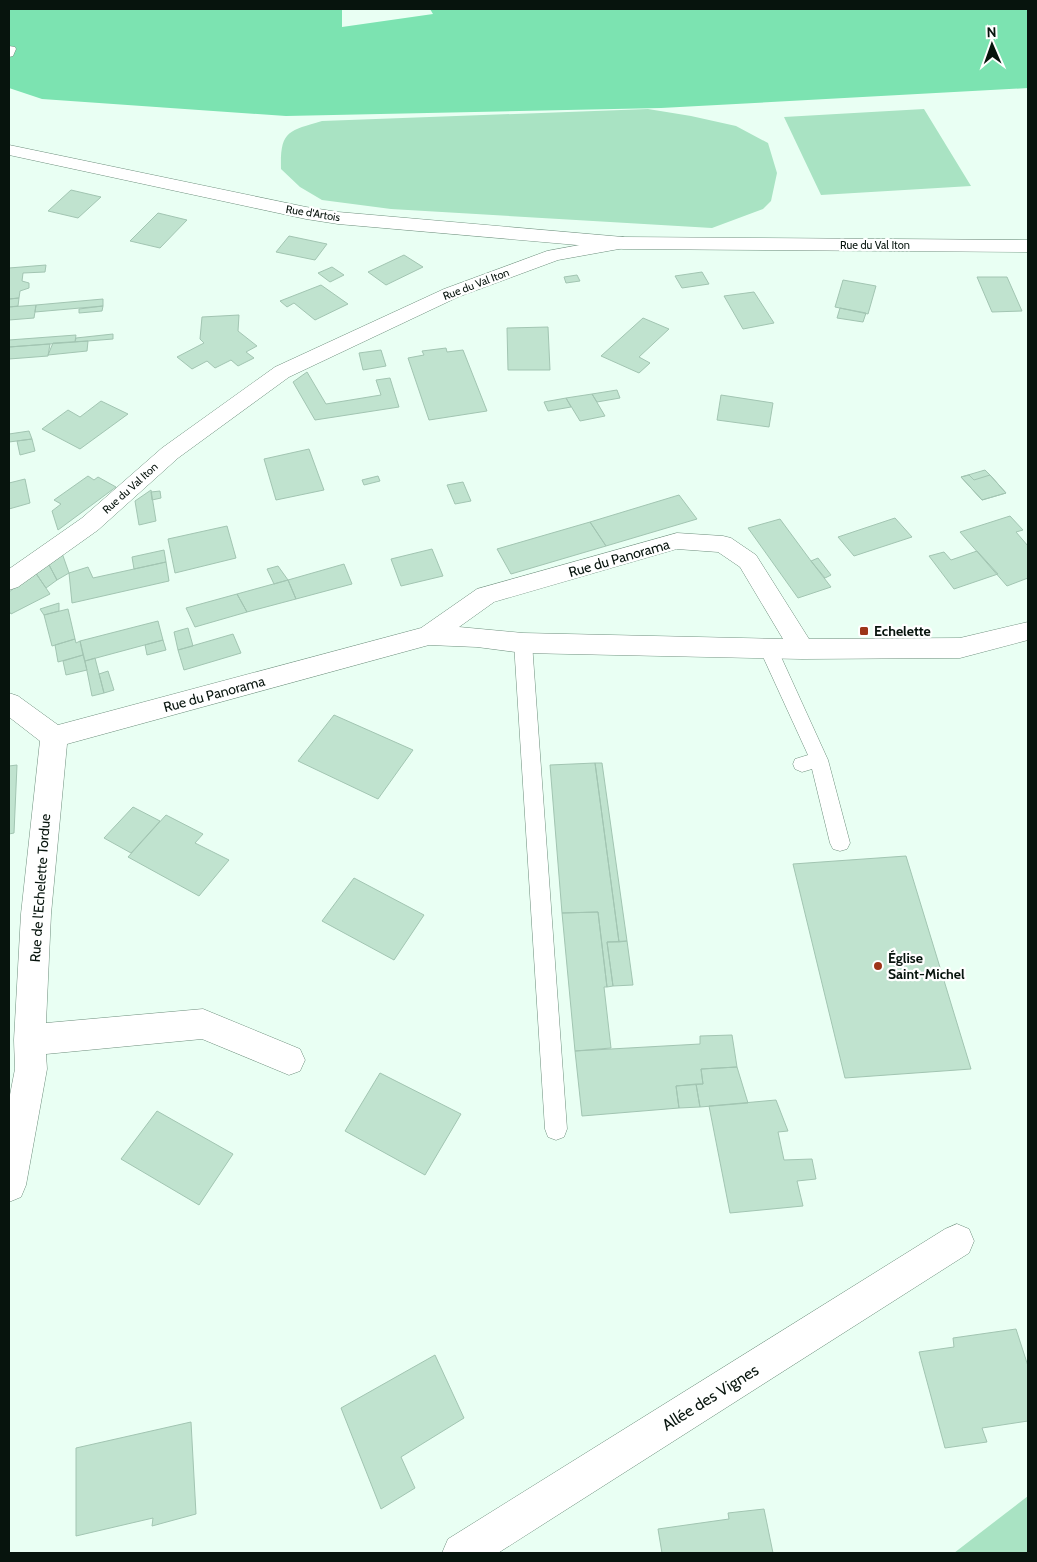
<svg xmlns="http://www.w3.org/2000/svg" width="1037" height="1562" viewBox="0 0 1037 1562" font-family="Cabin,sans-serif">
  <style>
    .green { fill: #a9e3c3 }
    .forest { fill: #7ce3b1 }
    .building { fill: #c0e3cf; stroke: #a2c5b2 }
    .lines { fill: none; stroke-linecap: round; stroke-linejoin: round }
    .service-casing { stroke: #6e8f7d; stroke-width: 1 }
    .minor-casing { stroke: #6e8f7d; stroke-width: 1 }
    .tertiary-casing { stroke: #6e8f7d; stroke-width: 1 }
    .service { fill: #fff; fill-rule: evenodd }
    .minor { fill: #fff; fill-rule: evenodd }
    .tertiary { fill: #fff; fill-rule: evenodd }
    .poi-dot { fill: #9d3519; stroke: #fff; stroke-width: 2 }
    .labels { text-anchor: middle; stroke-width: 4.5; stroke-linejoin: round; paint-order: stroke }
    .far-street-label { font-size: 11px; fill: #07140d; stroke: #fff }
    .street-label { font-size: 14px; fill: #07140d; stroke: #fff }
    .poi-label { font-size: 14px; font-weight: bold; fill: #07140d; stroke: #fff; text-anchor: start }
    .near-street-label { font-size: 16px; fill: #07140d; stroke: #fff }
  </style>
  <rect width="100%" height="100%" fill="#e9fff3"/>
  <path class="green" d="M648,109L691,116L736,126L768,143L777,173L771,201L763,209L712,228L391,209L322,200L300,187L281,169C280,131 288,131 322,121Z
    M924,109L971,186L821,195L784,117Z
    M1028,1496V1553H954Z"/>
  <path class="forest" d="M9,9H342V27L433,14L430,9H1028V88L661,108L286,116L42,99L9,88Z"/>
  <path class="building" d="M71,190L101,197L78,218L48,211Z
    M158,213L187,220L160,248L130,241Z
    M289,236L327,244L315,260L276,252Z
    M404,255L423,267L386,285L368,272Z
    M46,265L45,272L23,273L22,281L29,283V288L20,291L19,298L9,299V268Z
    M332,267L344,275L330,282L318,273Z
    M702,272L709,284L682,288L675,276Z
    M577,275L580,281L566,283L564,277Z
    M977,277H1007L1022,311L992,312Z
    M843,280L876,286L868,314L835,307Z
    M321,285L348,304L315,320L294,303L287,307L280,301Z
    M754,292L774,323L743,329L724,296Z
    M19,298L18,306L9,307V299Z
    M103,299V306L35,312L36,305Z
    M36,305L34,318L9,320V307Z
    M103,306L102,311L79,313V309Z
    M840,308L866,313L863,322L837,318Z
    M239,315L238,331L257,346L246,352L254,358L238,366L231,360L215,368L207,361L192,369L177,357L204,343L200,339L202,317Z
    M643,318L669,329L639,357L650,363L639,373L601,356Z
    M548,327L550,370H508L507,328Z
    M113,334V339L75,342L76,338Z
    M76,335L75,342L9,347V340Z
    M88,341L87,351L48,355L53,343Z
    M50,344L48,356L9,359V347Z
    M446,348L447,352L463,350L487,411L429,420L408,358L424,355L422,351Z
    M381,350L386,366L363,370L359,353Z
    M307,372L326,404L381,395L376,380L390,378L399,407L315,420L293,382Z
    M617,390L620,398L597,402L592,394Z
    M592,394L605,416L580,421L566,398Z
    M721,395L773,403L769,427L717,420Z
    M566,398L571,407L548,411L544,402Z
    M101,401L128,414L80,449L42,429L68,410L80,417Z
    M29,431L32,439L9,442V434Z
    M32,439L35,451L20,455L17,441Z
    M309,449L324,490L276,500L264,459Z
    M985,470L990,475L1006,493L982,500L961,477Z
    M969,475L974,480L990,475L1006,493L982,500L961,477Z
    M88,476L94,480L98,477L116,487L58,530L52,511L61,504L54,500Z
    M378,476L380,481L364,485L362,480Z
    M25,479L30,503L9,509V483Z
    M463,482L471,501L455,504L447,485Z
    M151,490L156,521L139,525L135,501Z
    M160,491L161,498L152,500L151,492Z
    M679,495L697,519L606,546L590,522Z
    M1010,516L1023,530L1016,532L1028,546V578L1007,586L960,532Z
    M895,518L912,537L854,556L838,537Z
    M780,519L811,561L831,587L798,598L748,528Z
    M590,522L606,546L511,574L497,549Z
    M227,526L236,558L175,573L168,539Z
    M432,549L443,576L401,586L391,559Z
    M164,550L166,562L134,569L132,557Z
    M977,551L998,574L954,589L929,556L944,552L951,560Z
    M62,553L69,573L57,580L48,563Z
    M818,558L831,575L825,578L811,561Z
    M166,562L169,581L72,603L69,573L88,567L93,578Z
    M48,563L57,580L46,588L35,572Z
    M344,564L352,584L296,599L288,580Z
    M278,566L288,580L274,584L267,569Z
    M35,572L50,594L11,614L9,611V592Z
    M288,580L296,599L247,612L237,594Z
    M237,594L247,612L195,627L186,608Z
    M59,603V611L44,615L40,609Z
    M68,609L75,639L52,646L44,615Z
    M158,621L163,640L85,661L80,641Z
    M188,628L193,646L178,650L174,632Z
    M233,634L241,653L184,670L178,650Z
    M75,639L76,643L80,641L83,655L58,662L55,645Z
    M163,640L166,650L147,655L145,645Z
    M83,655L87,670L66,675L63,661Z
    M95,658L104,693L92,696L85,661Z
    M108,671L114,690L104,693L99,674Z
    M334,715L413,750L378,799L298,761Z
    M595,763H602L627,941L619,942Z
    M595,763L619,942H607L613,986L607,987L598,912L562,913L550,765Z
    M17,765L14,833L9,834V766Z
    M133,807L160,821L131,853L104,838Z
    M166,815L203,834L195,843L229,860L199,896L128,857Z
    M906,856L971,1069L845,1078L793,864Z
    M354,878L424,915L394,960L322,921Z
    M598,912L607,987H604L611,1048L575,1051L562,913Z
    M627,941L633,985L613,986L607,942Z
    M732,1035L737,1067L701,1069L703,1084L676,1086L679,1108L582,1116L575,1051L700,1044V1036Z
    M737,1067L748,1103L700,1107L696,1084H703L701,1069Z
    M380,1073L461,1114L425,1175L345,1131Z
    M696,1084L700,1107L679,1108L676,1086Z
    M776,1100L788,1131L778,1132L784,1160L812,1159L816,1179L797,1181L803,1206L730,1213L709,1106Z
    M157,1111L233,1154L199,1205L121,1159Z
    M1016,1329L1028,1366V1421L982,1428L987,1442L945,1448L919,1352L954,1347L953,1338Z
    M435,1355L464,1418L401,1457L415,1488L381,1509L341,1408Z
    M191,1422L196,1514L152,1526L153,1518L76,1536V1448Z
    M764,1509L773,1553H662L658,1529L729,1519L728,1513Z"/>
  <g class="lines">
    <defs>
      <path id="service" d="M9,46L15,47L16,49L13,56L9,57Z
        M523,636L529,638L532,643L567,1129L564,1137L556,1140L548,1137L545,1129L514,643L517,638Z
        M768,641L774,643L777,648L828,760L850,843L847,849L840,851L833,849L830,843L812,769L802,772L795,769L793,764L795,759L808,755L759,648L762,643Z"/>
      <path id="minor" d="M623,237L630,239L632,243L630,247L558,260L458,297L289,377L178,458L98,530L18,587L9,590V569L82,518L162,448L275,367L444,289L547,251Z
        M677,533L723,536L731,538L756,555L809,639L960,638L1028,622V640L960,658L802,659L523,653L477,647L429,645L67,744L51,914L46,1023L203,1009L300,1049L305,1060L300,1071L289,1075L202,1039L46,1054L47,1069L26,1185L21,1197L9,1202V1100L15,1069L14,1040L21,914L40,741L9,717V693L18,696L58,725L421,628L477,589ZM677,549L718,552L740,567L783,639L523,633L459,627L494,602Z
        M957,1224L969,1229L974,1241L969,1253L498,1553H442L448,1539L945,1229Z"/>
      <path id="tertiary" d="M9,145L306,207L338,212L623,237L1028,240V252L623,249L338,224L306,219L9,155Z"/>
    </defs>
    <use href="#service" class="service-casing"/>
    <use href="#minor" class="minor-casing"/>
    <use href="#tertiary" class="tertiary-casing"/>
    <use href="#service" class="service"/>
    <use href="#minor" class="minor"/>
    <use href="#tertiary" class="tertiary"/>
  </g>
  <g class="poi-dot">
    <rect x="859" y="626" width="10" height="10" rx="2.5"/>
    <circle cx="878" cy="966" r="5"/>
  </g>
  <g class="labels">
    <g class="far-street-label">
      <text transform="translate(313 213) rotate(9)" y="4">Rue d'Artois</text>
      <text x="875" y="249">Rue du Val Iton</text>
      <text transform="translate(476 284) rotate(-21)" y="4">Rue du Val Iton</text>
      <text transform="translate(130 488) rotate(-42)" y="4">Rue du Val Iton</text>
    </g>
    <g class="street-label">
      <text transform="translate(619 558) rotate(-16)" y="5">Rue du Panorama</text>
      <text transform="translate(214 694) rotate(-15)" y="5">Rue du Panorama</text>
      <text transform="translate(40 888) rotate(-86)" y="5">Rue de l'Echelette Tordue</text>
    </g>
    <g class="poi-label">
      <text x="874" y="636">Echelette</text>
      <text x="888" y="963">Église<tspan x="888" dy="16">Saint-Michel</tspan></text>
    </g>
    <g class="near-street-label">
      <text transform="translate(710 1397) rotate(-32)" y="6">Allée des Vignes</text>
    </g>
  </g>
  <rect width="1037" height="1562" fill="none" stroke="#07140d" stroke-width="20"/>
  <g transform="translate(992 45) rotate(358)" stroke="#ffffff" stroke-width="4" paint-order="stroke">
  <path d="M0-4L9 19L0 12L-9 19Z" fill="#07140d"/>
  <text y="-8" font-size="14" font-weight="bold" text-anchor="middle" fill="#07140d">N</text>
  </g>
</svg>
